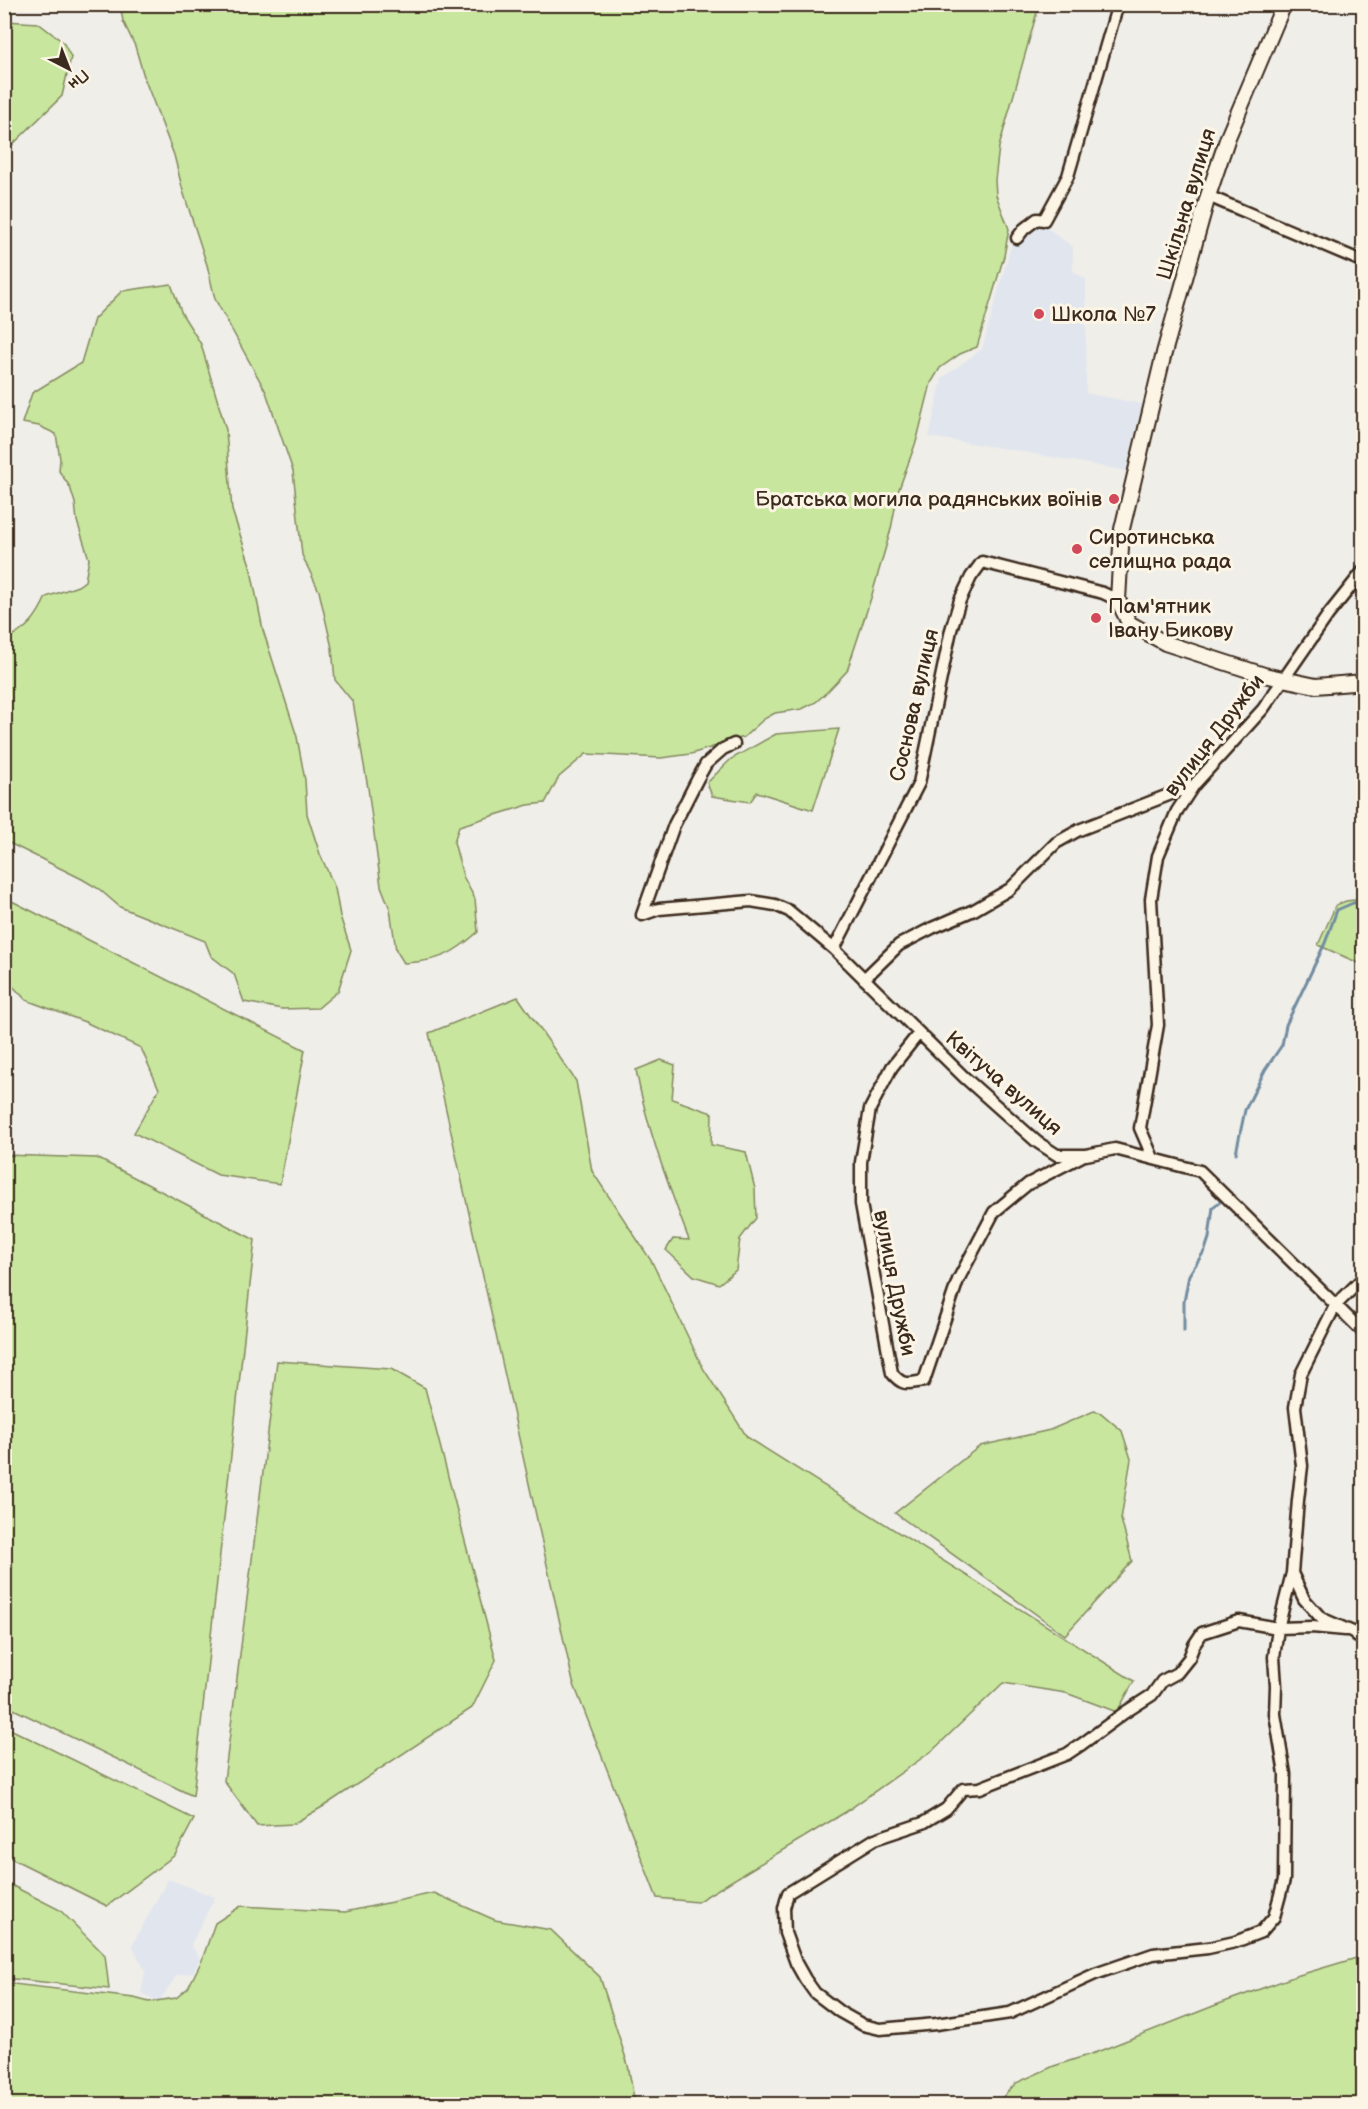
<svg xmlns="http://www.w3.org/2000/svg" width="1368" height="2109" viewBox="0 0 1368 2109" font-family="'Balsamiq Sans',sans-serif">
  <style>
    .built { fill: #e1e6ee }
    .green { fill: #c8e69e; stroke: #82885e; stroke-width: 1.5 }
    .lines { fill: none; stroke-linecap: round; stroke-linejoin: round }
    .stream { stroke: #728ca0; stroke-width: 3 }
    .minor-casing { stroke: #3b2a1e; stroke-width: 15 }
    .tertiary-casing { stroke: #3b2a1e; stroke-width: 18 }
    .minor { stroke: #fcf5e5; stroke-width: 10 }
    .tertiary { stroke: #fcf5e5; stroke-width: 14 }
    .poi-dot { fill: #d1495b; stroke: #fcf5e5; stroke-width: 2 }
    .labels { text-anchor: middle; stroke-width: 6; stroke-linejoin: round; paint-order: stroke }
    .street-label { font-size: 21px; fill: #3b2a1e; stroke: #fcf5e5 }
    .poi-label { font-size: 21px; fill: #3b2a1e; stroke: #fcf5e5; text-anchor: start }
  </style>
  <rect width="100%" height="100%" fill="#f0eee9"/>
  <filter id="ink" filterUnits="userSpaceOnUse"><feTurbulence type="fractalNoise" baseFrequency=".0167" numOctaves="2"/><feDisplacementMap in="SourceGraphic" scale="12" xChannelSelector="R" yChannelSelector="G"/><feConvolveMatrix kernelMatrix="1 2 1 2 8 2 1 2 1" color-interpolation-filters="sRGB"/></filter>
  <g filter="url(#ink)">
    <path class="built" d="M1017,224L1046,227L1073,247V271L1086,279V393L1142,404L1126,471L1007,449L929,437L942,378L982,349Z
      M168,1879L215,1897L191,1945L200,1959L193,1973L177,1975L159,2002L141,1993L145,1971L132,1945Z"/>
    <path class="green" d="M120,5H1039L999,147L995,180L996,195L1009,229L1004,256L977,347L960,354L940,368L931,383L917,439L898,492L891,529L871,598L847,671L828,691L816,702L802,709L775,713L764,719L744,737L691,754L661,758L586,754L559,777L545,803L528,805L459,826L454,842L463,876L475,899L478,932C452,955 439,961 404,963L396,950L390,909L381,886L368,788L353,702L335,680L332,648L319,591L302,555L293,471L266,392L215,299L207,265L183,191L174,155L145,80L135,46L123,21Z
      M5,21L38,23L63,42L71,57L62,96L5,152Z
      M171,284L182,314L201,344L226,430L232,510L250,565L263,630L297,737L305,780L307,814L320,854L335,888L340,916L351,950L338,991L318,1008L282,1009L244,1002L234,974L211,956L205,941L120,907L99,889L82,879L5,841V639C27,631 37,617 46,597L78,586L85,581L89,559L77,521L75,503L70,487L59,471L60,459L56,434L39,426L22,423L32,393L81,363L94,319L122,291Z
      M839,729L813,810L757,792L750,802L712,796L707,783L731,759L776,734Z
      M4,897L305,1050L280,1184L218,1175L134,1133L159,1089L141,1048L85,1022L26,1000L5,978Z
      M1363,899H1364L1363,965L1318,945L1336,905L1346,901Z
      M518,997L576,1081L592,1171L652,1262L703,1368L747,1437L1134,1681L1117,1712L1066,1693L1003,1683L932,1751L844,1813L697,1902L657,1898L573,1682L429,1033Z
      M661,1060L675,1065L672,1099L712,1113L711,1145L746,1152L755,1189L756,1218L740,1239L736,1270L719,1284L694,1276L666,1250L673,1239L689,1240C668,1184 647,1129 636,1070Z
      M4,1155L97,1158L255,1240L193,1796L5,1705Z
      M277,1361L391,1369L425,1388L496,1660L472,1708L324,1806L293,1824L257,1826L224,1781Z
      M1094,1411L1101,1413L1122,1431L1131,1459L1121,1519L1132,1561L1065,1635L895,1513L980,1446L1050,1430Z
      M4,1726L194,1819L175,1855L107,1906L5,1855Z
      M5,1882L60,1910L105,1955L109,1989L5,1978Z
      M434,1893L495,1920L551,1930L600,1977L628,2065L635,2104H5V1983L134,1998L149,2002L176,1998L188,1988L202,1960L215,1923L241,1906L345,1912Z
      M1363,1956V2104H996L1016,2083L1054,2066L1097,2052L1216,2005L1296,1976Z"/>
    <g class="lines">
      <path class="stream" d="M1236,1153L1245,1110L1265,1070L1282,1045L1286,1025L1325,943L1337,910L1353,903L1364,902
        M1184,1331V1302L1189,1275L1205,1250L1209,1238L1213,1207L1220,1202"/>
      <defs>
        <path id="minor" d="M1208,196L1364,262
          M1017,238L1024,229L1037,219L1044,220L1068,176L1118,4
          M642,915L659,909L751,901L775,905L789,911L834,949L964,1077L1037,1142L1057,1155H1086L1115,1149L1200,1171L1364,1333
          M642,915L674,825L698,778L706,764L723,749L734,744
          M834,949L919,783L951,630L960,600L971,577L982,562L1103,593L1118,600
          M864,979L899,945L932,928L974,910L1010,889L1056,843L1079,830L1194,785
          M919,1033L892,1067L870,1109L861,1162V1204L892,1373C903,1387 908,1383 924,1381L958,1280L994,1212L1028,1184L1082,1156
          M1153,1158L1140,1128L1158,1025L1151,899L1158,856L1177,811L1194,785L1263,709L1328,615L1364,570
          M1364,1277L1335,1306L1301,1374L1295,1407L1302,1466L1298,1500L1292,1573L1304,1599L1321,1618L1353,1632L1364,1642
          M1292,1573L1278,1628L1274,1657L1276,1686L1275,1714L1285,1774L1284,1880L1274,1917L1261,1932L1235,1942L1208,1948L1153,1954L1095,1974L1010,2013L936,2024L880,2029L863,2025L840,2012L815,1993L805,1979L796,1963L785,1933L784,1908L788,1893L875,1839L923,1823L946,1809L963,1789L980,1788L1067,1754L1082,1744L1124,1713L1152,1695L1162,1681L1177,1673L1189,1658L1194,1645L1202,1633L1239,1621L1278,1628L1312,1627L1345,1630"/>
        <path id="tertiary" d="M1284,4L1228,137L1208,196L1164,353L1122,529L1118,600L1129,623L1165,643L1264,675L1316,686L1364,682"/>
      </defs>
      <use href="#minor" class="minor-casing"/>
      <use href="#tertiary" class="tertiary-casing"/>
      <use href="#minor" class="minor"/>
      <use href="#tertiary" class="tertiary"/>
    </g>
  </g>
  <g class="poi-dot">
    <circle cx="1039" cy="314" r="6"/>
    <circle cx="1114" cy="499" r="6"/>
    <circle cx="1077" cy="549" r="6"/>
    <circle cx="1096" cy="618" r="6"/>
  </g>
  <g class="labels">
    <g class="street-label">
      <text transform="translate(1186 204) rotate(-73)" y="7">Шкільна вулиця</text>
      <text transform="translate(914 705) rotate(-77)" y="7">Соснова вулиця</text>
      <text transform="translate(1214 735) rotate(-52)" y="7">вулиця Дружби</text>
      <text transform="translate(1004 1083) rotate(41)" y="7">Квітуча вулиця</text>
      <text transform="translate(895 1283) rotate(79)" y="7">вулиця Дружби</text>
    </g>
    <g class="poi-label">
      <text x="1051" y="321">Школа №7</text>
      <text x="1102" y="506" text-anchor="end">Братська могила радянських воїнів</text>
      <text x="1089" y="544">Сиротинська<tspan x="1089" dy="24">селищна рада</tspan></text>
      <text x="1108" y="613">Пам'ятник<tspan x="1108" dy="24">Івану Бикову</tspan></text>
    </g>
  </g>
  <rect width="1368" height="2109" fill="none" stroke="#fcf5e5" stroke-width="24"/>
  <rect x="12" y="12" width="1344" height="2085" fill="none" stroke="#3b2a1e" stroke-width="2" filter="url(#ink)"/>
  <g transform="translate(69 69) rotate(138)" stroke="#fcf5e5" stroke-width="4.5" paint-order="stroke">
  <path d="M0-4.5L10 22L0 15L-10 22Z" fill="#3b2a1e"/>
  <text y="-9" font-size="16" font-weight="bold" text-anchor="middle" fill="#3b2a1e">Пн</text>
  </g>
</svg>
